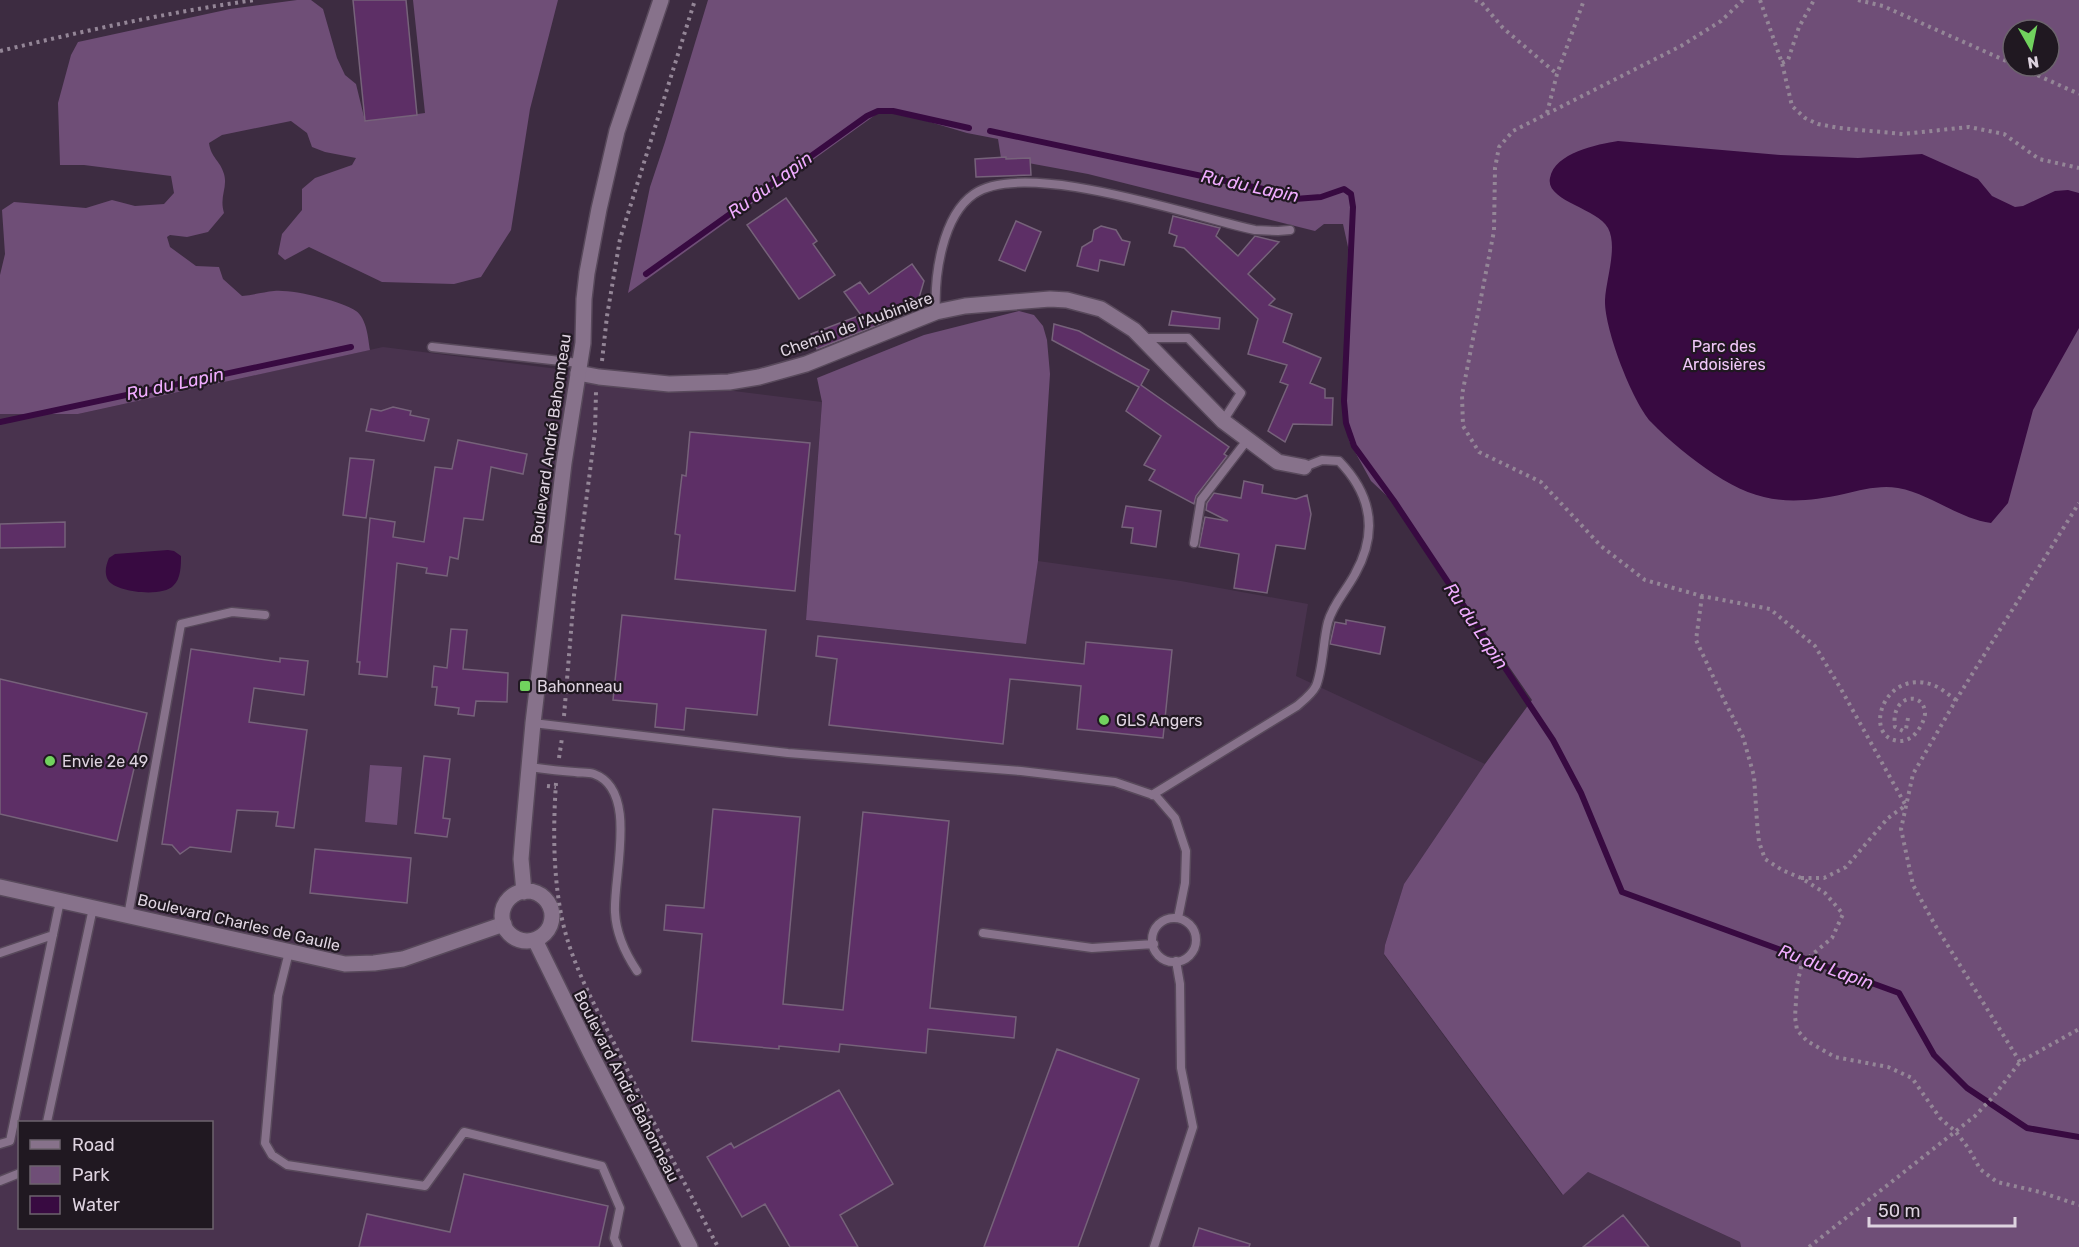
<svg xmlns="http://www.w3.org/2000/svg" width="2079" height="1247" viewBox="0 0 2079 1247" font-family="Rubik,sans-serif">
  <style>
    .built { fill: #49334e; fill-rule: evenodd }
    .green { fill: #6f4e77; fill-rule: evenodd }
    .water { fill: #380a41 }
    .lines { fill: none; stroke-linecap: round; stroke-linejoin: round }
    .stream { stroke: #380a41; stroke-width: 6 }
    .building { fill: #5d2f66; stroke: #76627a; stroke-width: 1.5 }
    .lane-casing { stroke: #58495b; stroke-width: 11 }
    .street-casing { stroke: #58495b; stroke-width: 18 }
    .secondary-casing { stroke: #58495b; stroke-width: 18 }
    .path { stroke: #948697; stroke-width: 4; stroke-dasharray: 3 4.5; stroke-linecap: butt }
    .lane { stroke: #87728b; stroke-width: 8 }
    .street { stroke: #87728b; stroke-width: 15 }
    .secondary { stroke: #87728b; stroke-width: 15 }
    .poi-dot { fill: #71d25e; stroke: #201821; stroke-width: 2 }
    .labels { text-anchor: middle; stroke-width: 4.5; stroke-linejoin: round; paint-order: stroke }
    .street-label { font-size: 16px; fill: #ded3e0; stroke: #201821 }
    .park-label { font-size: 16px; fill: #f1c8fa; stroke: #201821 }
    .poi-label { font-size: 16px; fill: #ded3e0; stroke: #201821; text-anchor: start }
    .water-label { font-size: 18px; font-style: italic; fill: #f0acff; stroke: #201821 }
  </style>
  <rect width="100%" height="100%" fill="#3d2c41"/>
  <path class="built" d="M383,347L822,402L806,620L1025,644L1038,561L1181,581L1308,604L1296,676L1485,764L1404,884L1385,945L1384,955L1562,1195L1588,1172L1740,1242L1741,1247H0V414H78ZM20,1122H212V1228H20Z"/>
  <path class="green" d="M297,0H311L323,9L337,58L345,75L356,84L365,121L425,113L413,0H558L530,109L511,230L481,277L454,284L382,282L309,247L285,260L278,254L282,234L302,210V189L315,178L352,165L356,158L325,152L312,147L307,133L291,121L222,135L209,143C211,158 220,160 224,174C228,188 219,196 224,213L208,232L187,237L170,235L167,237L170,247L196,266L219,267L223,279L242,296C253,295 264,292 274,291C292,289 342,301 356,311C367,319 368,338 370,350L78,414H0V275L5,254L2,210L14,202L86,208L112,200L135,206L164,204L174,193L171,176L84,165H60L58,103L71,55L78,42L230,9Z
    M708,0H2079V1247H1741L1740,1242L1588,1172L1563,1195L1384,954L1385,945L1404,884L1485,764L1532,700L1392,497L1387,496L1371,481L1349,441L1345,412L1348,247L1343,224H1324L1315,231L1088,174L1001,158L998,139L967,133L893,111L878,113L628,293L650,187L665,142ZM2013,30H2049V66H2013Z
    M1019,311L1034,315L1043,326L1047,340L1050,374L1038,561L1026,644L806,620L822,402L817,378L924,335Z
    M370,765L402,767L397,825L365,822Z"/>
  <path class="water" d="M1618,141L1780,155L1858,158L1922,154L1978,179L1992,196L2015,207L2023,206L2055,191L2068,190L2079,193V328L2033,410L2008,503L1991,523C1957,518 1931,494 1898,488C1879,485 1862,490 1844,494C1793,505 1759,504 1714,474C1692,459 1669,441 1651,422C1632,401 1604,328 1605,300C1606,279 1618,247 1608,228C1597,208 1545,201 1550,178C1554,153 1598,144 1618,141Z
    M168,550L174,551L181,556C181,565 181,579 173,586C163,597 116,593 108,580C104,573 106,565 109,558L115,554Z"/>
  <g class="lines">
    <path class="stream" d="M990,131L1277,192L1295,199L1321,197L1344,189L1351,194L1353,207L1344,401L1346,423L1354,446L1394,501L1553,740L1581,793L1622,892L1899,993L1934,1055L1967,1088L2027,1128L2079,1137
      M646,274L867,116L878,111H893L969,128
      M0,422L351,347"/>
  </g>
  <path class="building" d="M353,0H406L417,115L365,121Z
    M1006,157V159L1030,158L1031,175L976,177L975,159Z
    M786,198L817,241L813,244L835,275L799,299L747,225Z
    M1173,216L1220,228L1216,236L1238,256L1255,236L1279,242L1248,274L1275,299L1269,305L1292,314L1283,342L1321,358L1310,383L1325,389V398H1333L1332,425L1293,424L1285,442L1268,431L1288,385L1280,382L1287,365L1248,354L1258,319L1184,248L1174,246L1177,236L1169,233Z
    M1016,221L1041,232L1025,271L999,260Z
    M1101,226L1116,230L1122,240L1130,242L1124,265L1100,260L1098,271L1077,266L1082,247L1092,241L1094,230Z
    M912,264L924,281L918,301L885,322L817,349L811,334L861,315L844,292L860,282L869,294Z
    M1172,311L1220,318L1219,329L1169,325Z
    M1054,324L1079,331L1149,370L1141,385L1229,447L1224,454L1227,456L1196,496L1194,504L1149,480L1155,470L1144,465L1161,436L1126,411L1139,387L1052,340Z
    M393,407L411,411L410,415L429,419L424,441L366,431L371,409L381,411Z
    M690,432L810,443L795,591L675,579L680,535L675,534L682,475L686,476Z
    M458,440L527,454L523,474L491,467L483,520L464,518L458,559L450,557L447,576L426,573L427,568L397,563L387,677L359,674L360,662H357L370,518L395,522L393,537L424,542L435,467L452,469Z
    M350,458L374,460L366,518L343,515Z
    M1244,481L1263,485L1262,493L1296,499L1307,495L1311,514L1305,549L1276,545L1267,593L1234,588L1239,554L1199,547L1205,517L1228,521L1206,510L1207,503L1214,493L1241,498Z
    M1126,506L1161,511L1156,547L1131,543L1133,528L1122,527Z
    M65,522V547L0,548V524Z
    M622,615L766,630L757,715L686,708L684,730L655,727L657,704L613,700Z
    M1346,620L1385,627L1380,654L1330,644L1335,622L1346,624Z
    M451,629L467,630L463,669L508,673L507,702L476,701L474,716L458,714L459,708L435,705L437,687H432L434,666L447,668Z
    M818,636L1084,664L1086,642L1172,650L1163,738L1077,729L1081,686L1010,679L1003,744L829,725L837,659L816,656Z
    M191,649L280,662V658L308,661L304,695L254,688L249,722L307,730L294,828L276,826L278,812L237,810L231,852L190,847L180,854L172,845L162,844Z
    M0,679L147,713L117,841L0,814Z
    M424,756L450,759L443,818L450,819L447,837L415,833Z
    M713,809L800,817L783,1004L843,1010L863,812L949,821L930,1008L1016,1017L1014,1038L928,1029L926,1053L840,1044L839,1052L779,1046V1049L692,1041L702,934L664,930L666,905L704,908Z
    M315,849L411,858L407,903L310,893Z
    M1057,1049L1139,1079L1078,1247H984Z
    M839,1090L893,1184L840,1215L858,1247H790L765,1204L742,1217L707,1157L731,1143L734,1148Z
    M464,1174L608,1206L599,1247H359L367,1214L450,1232Z
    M1623,1215L1649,1247H1583Z
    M1199,1228L1250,1244L1249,1247H1193Z"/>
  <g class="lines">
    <defs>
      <path id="lane" d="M936,312C934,276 942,216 974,194C1025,158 1194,217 1255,230L1278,231L1290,230
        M1142,338H1188L1241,393L1223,421
        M432,347L579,363
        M1194,543L1201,500L1248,439
        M533,723L788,753L1021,771L1115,782L1156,796L1175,818L1186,851L1185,883L1178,918
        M529,767C544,769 560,771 575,772C581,773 588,772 594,774C639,790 613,876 615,912C616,934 625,953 637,971
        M1152,795L1297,706C1304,700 1312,694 1316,686C1323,669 1323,641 1328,622C1333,604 1346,591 1355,574C1378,533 1372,495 1339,461L1322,460L1304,467
        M128,916L181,624L232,612L265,615
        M1152 940a22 22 0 1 1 44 0a22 22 0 1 1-44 0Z
        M983,933L1092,948L1154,944
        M289,952L278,996L265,1143L272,1155L287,1165L425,1186L464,1132L602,1166L620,1208L614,1238L618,1247
        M0,953L53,935
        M47,1122L93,908
        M0,1144L10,1141L60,901
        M0,1181L20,1173
        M1154,1247L1193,1127L1181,1068L1180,984L1176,961"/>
      <path id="street" d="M578,373L599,377L669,384L729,382L759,377L806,364L936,312L965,306L1050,299L1067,300L1101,309L1134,330L1223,421L1278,462L1304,467
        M0,887L345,964L374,963L403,959L504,924"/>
      <path id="secondary" d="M502 916a25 25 0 1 1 50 0a25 25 0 1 1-50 0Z
        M524,892L521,859L523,834L533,723L564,463L583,343L584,299L587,273L599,209L617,131L661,0
        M535,940L590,1052L690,1247"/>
    </defs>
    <use href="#lane" class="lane-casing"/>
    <use href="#street" class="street-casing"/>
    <use href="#secondary" class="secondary-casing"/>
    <path class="path" d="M1475,0L1481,2L1503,28L1557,74
      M1743,0L1721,21L1681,46L1513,131L1499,147L1495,168L1494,231L1462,395L1463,426L1479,452L1541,482L1601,546L1645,580L1702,596L1770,609L1815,646L1841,689L1906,806
      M1760,0L1782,63L1792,106L1805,118L1818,124L1839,128L1903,134L1969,127L2004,134L2039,159L2079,168
      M1858,0L1883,6L2013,64
      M0,51C84,31 169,12 255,0
      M1782,63L1788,60L1799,27L1814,0
      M2017,66L2079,94
      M1547,113L1557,74L1584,0
      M602,361L607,316L620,239L695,0
      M1702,596L1696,640L1725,702L1743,737L1754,776L1757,822L1759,842L1765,859L1782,870L1801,878L1825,893L1843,914L1832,938L1802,963L1797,985L1795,1017L1797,1030L1807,1041L1835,1057L1888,1067L1912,1078L1940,1118L1956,1132L1969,1149L1980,1169L1997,1182L2040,1192L2079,1205
      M564,716L574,595L595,432L596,392
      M1908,718L1906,729L1903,731L1895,727C1890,694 1925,690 1925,714C1924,722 1918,732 1912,737C1906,741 1900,742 1894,740C1864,732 1885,668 1933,685C1941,688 1949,695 1956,700
      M559,758L562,738
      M556,783C553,828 553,875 562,919C573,970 600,1014 623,1061C654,1123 685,1185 718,1247
      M547,786L556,787
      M1801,878H1824L1846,867L1888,818L1905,806
      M2020,1062L1935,925L1913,885L1901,829L1913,774L1956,700L2079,503
      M1809,1247L1975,1116L1993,1097L2020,1062L2079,1029"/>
    <use href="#lane" class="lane"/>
    <use href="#street" class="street"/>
    <use href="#secondary" class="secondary"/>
  </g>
  <g class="poi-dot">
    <rect x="519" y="680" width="12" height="12" rx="3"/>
    <circle cx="1104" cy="720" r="6"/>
    <circle cx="50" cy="761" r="6"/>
  </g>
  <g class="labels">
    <g class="street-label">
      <text transform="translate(856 324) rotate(-20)" y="6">Chemin de l'Aubinière</text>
      <text transform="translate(550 439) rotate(-82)" y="6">Boulevard André Bahonneau</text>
      <text transform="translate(239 922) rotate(13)" y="6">Boulevard Charles de Gaulle</text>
      <text transform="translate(627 1086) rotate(63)" y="6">Boulevard André Bahonneau</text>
    </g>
    <g class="park-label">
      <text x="1724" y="352">Parc des<tspan x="1724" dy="18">Ardoisières</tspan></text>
    </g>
    <g class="poi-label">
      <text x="537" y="692">Bahonneau</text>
      <text x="1116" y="726">GLS Angers</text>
      <text x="62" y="767">Envie 2e 49</text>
    </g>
    <g class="water-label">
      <text transform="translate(770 185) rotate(-36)" y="6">Ru du Lapin</text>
      <text transform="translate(1250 186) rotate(12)" y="6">Ru du Lapin</text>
      <text transform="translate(175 384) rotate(-12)" y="6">Ru du Lapin</text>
      <text transform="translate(1476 626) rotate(56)" y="6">Ru du Lapin</text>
      <text transform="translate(1826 967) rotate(20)" y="6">Ru du Lapin</text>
    </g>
  </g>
  <rect x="18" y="1121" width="195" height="108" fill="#201821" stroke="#6c636d" stroke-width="1.5"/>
  <rect x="30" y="1140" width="30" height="9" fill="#87728b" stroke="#6c636d" stroke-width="1.5"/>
  <text x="72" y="1151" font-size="18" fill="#ded3e0">Road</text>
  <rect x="30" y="1166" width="30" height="18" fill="#6f4e77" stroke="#6c636d" stroke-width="1.5"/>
  <text x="72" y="1181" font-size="18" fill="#ded3e0">Park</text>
  <rect x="30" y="1196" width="30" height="18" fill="#380a41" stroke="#6c636d" stroke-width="1.5"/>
  <text x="72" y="1211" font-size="18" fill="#ded3e0">Water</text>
  <g transform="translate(2031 48) rotate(171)"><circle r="28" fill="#201821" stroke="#6c636d" stroke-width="1.5"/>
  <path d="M0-4.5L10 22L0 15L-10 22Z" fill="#71d25e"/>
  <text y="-9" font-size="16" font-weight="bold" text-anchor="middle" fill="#ded3e0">N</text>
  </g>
  <path d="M1869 1217v9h146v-9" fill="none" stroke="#ded3e0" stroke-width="3"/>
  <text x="1878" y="1217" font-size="18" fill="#ded3e0" stroke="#201821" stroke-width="4.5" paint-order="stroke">50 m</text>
</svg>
